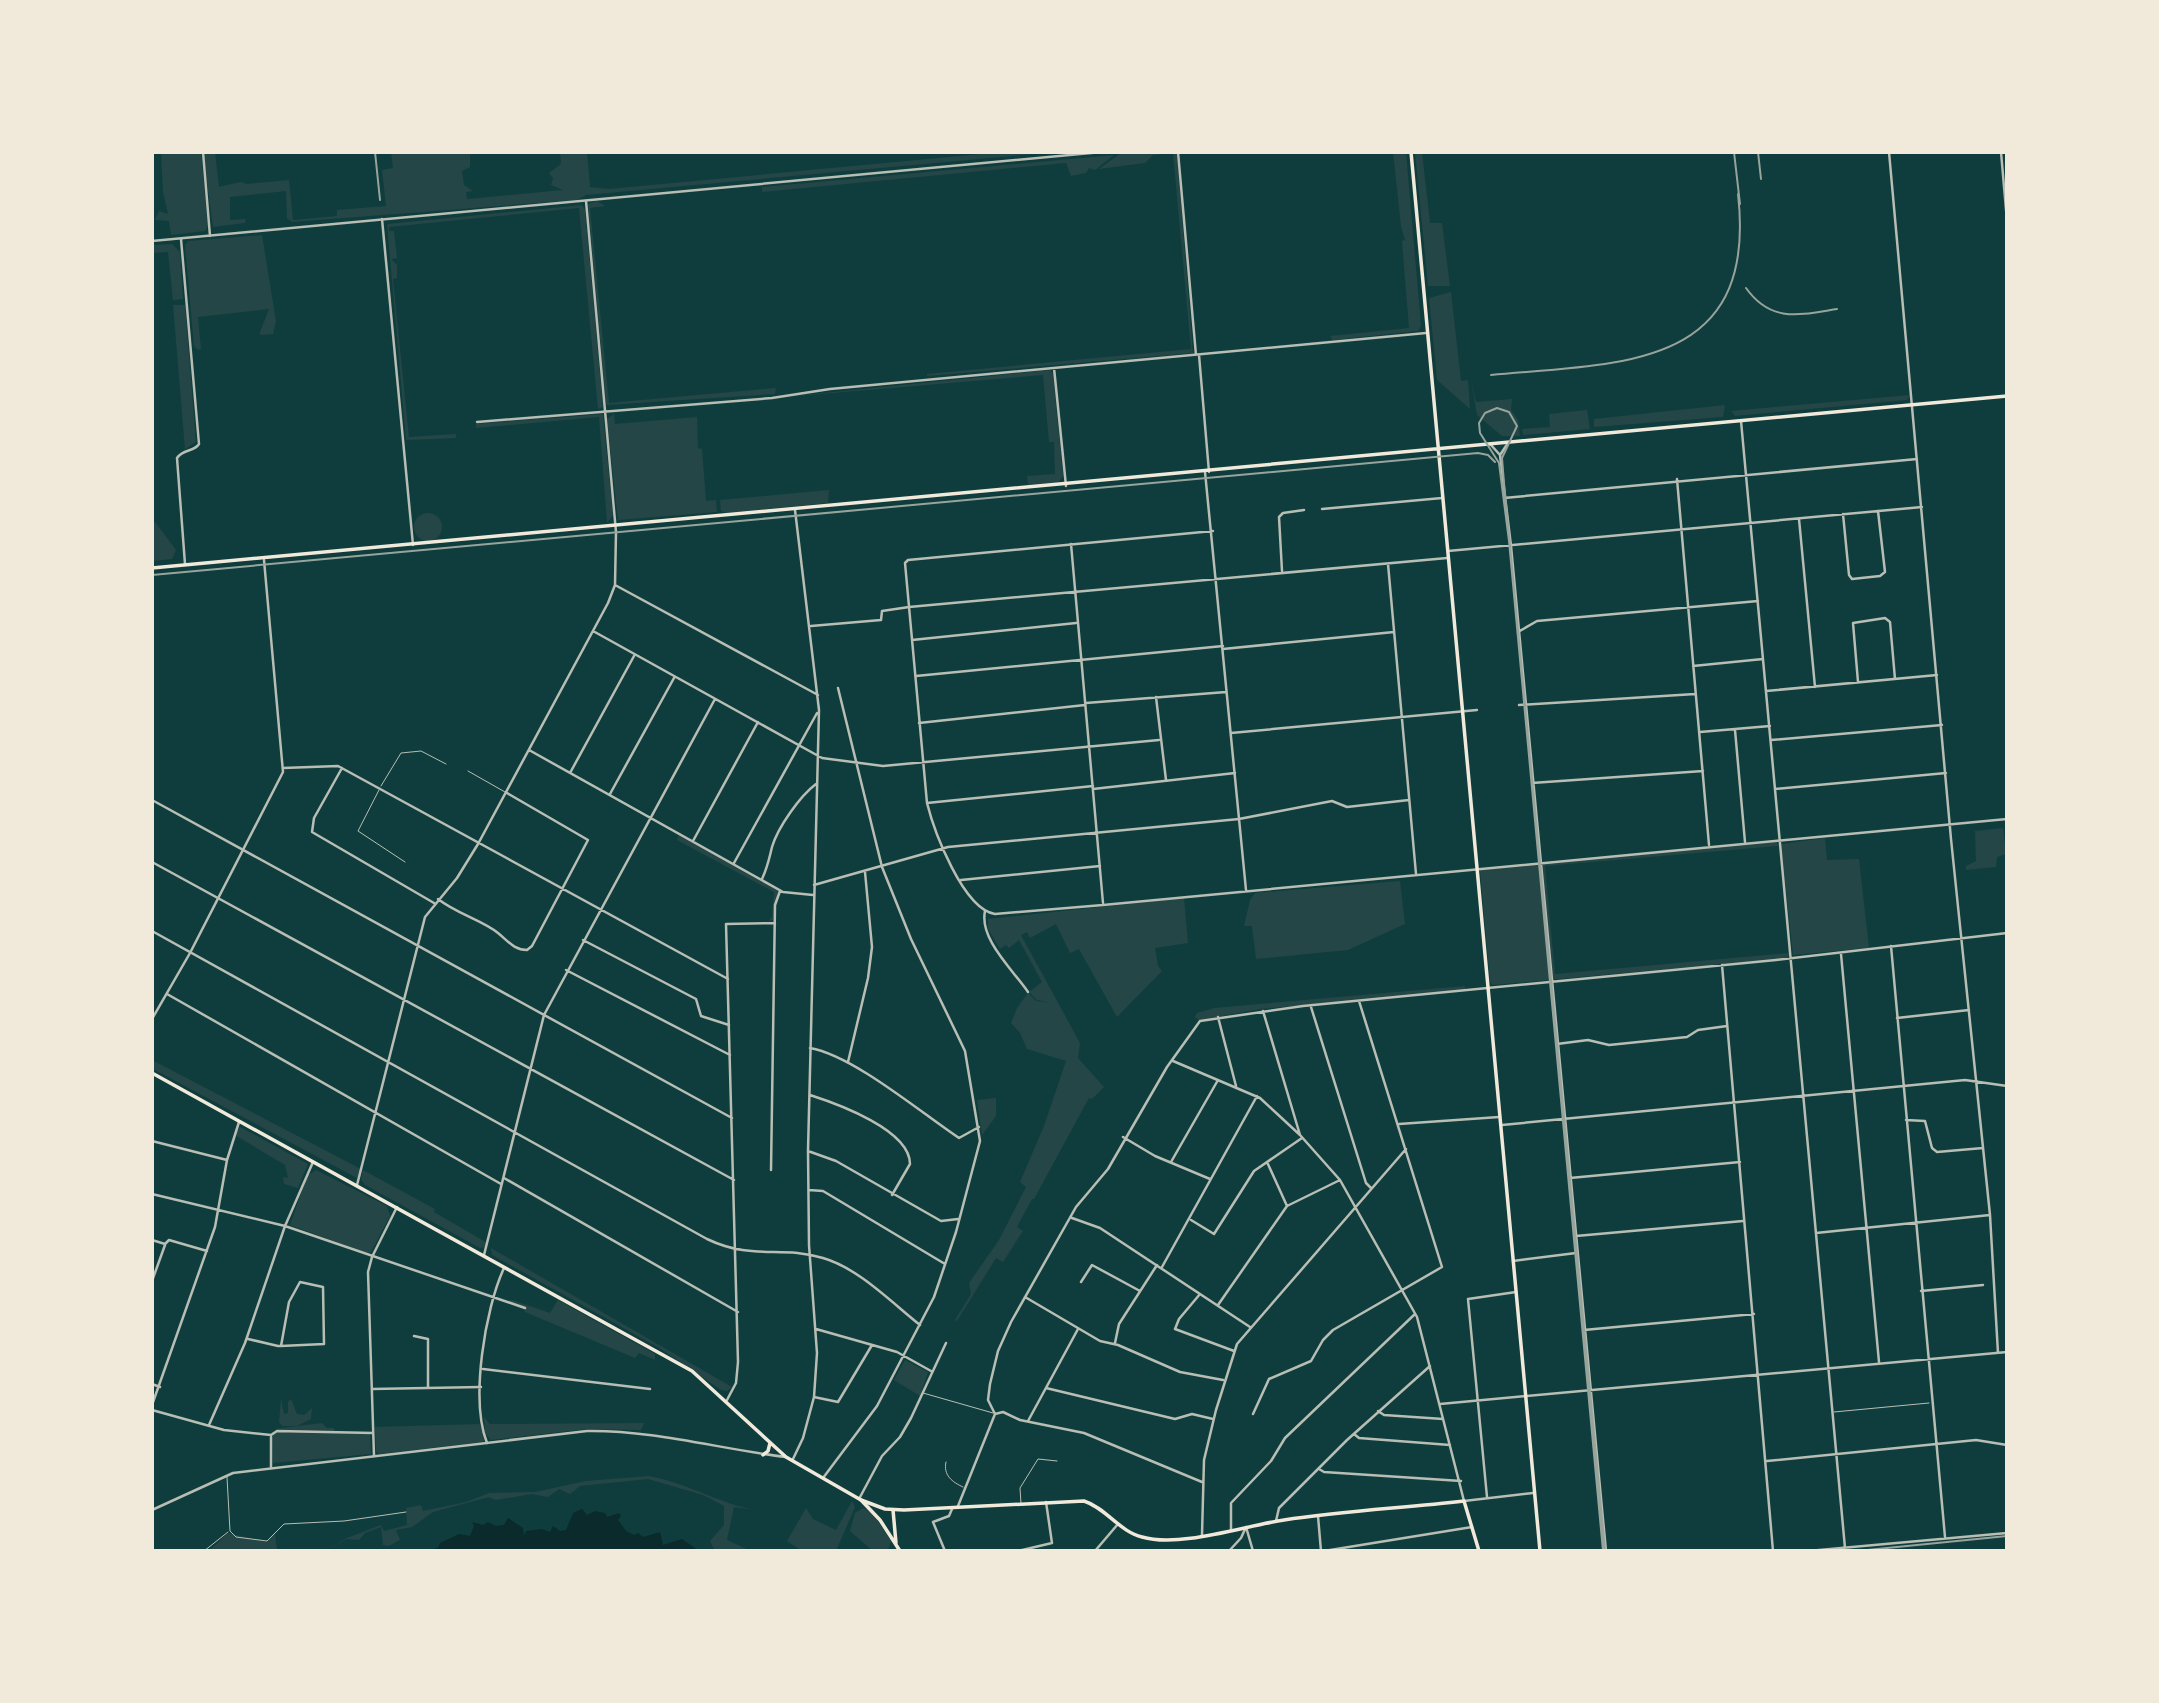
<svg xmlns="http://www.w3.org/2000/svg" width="2159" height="1703" viewBox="0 0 2159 1703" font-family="Mulish,sans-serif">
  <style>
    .green { fill: #244646 }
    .water { fill: #0a2a2b }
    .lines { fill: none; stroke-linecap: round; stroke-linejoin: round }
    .service { stroke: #b8beb3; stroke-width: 1 }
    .minor { stroke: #b8beb3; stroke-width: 2.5 }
    .tertiary { stroke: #b8beb3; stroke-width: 2.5 }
    .secondary { stroke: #f1e9da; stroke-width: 3.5 }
    .primary { stroke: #f1e9da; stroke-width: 3.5 }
    .tram { stroke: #97a49c; stroke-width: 2 }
    .rail { stroke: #97a49c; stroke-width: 2 }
  </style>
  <rect width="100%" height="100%" fill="#0f3d3e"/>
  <path class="green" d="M161,152H201L208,226L205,231L171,235L169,221L155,220L159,211L168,214L163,192Z
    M203,152H215L219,187L240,182L247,184L289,180L293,220L337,216V210L386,206L382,170L393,168L391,152H470V167L462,171L464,185L473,191L466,192L467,199L563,190L551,185L553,178L549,173L561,164L560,152H587L590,187L609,189L1002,152L1044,153L586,195L577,200L292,222L287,218L286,191L230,197V220L246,219L245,223L213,227Z
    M1177,152L1193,353L927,376V374L1191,349L1173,153L1153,155L1145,163L1099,169L1121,153Z
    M1393,152H1406L1421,326L1418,331L1333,340L1330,336L1409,328L1402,241L1405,240L1401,226Z
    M1415,152H1422L1430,223H1442L1450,286H1428Z
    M1114,155L1095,170L1089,168L1086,173L1071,176L1066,163L762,192V187Z
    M597,201L605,206L590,208L609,403L776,388L775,394L606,405L588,204Z
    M582,205L585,210L603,407L598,409L579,208L389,227V231H394L397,258L391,259L397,265V278L393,279L409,437L456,434V438L406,440L387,224Z
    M262,235L276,321L273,334L260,335V332L269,309L198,317L201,349L198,350L194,346L185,245L188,241Z
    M172,244L180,252L183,299L173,300L168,252L152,253V245Z
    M1451,292L1461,381L1468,380L1470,409L1437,380L1429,298Z
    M173,305H185L196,442L185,449Z
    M1050,370L1053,374L1063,476L1058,483L1028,485L1027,476L1055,474L1054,442H1049L1043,375L785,397Z
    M1471,380L1476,402L1512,399L1511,410L1518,420L1520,436H1502L1477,415Z
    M1910,395L1907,400L1735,416L1731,411Z
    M1725,405L1723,417L1594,427V419Z
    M1587,410L1590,429L1523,435L1522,429L1550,427L1549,414Z
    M603,414L613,515L607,523L599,417L476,428V424Z
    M614,414L615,424L697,417L698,448L702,449L706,501L716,500L717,512L618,520L607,419Z
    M829,490L828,503L726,513L721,511L720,500Z
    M414 527a14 14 0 1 1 28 0a14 14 0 1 1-28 0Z
    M155,522L176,550L172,559L152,561V523Z
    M2003,828L2006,854L1997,857L1996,867L1966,870V866L1976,861L1975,831Z
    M679,835L778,890L773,920L768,921L772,917L774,892L677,840Z
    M1825,838L1827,860L1859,859L1869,948L1793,955L1781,844Z
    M1776,841L1778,846L1545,866L1555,974L1789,953L1788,958L1493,985L1490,982L1480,870Z
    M1400,881L1405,924L1348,950L1256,959L1252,926H1244L1250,900L1255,893Z
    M1184,898L1188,943L1155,948L1158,966L1162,971L1117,1017L1079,949L1070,953L1056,924L1030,938L1027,932L1021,935L1080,1043L1078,1058L1104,1087L1092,1099L1089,1098L1034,1199H1032L1017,1227L1023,1231L1003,1262L996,1258L957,1321L955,1320L971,1294L969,1283L999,1240L1026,1187L1020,1182L1044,1126L1066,1061L1027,1049L1020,1033L1011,1023L1017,1008L1028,993L1036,1001L1050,1003L1037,1000L1029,992L1042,982L1019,940L1009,948L1006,945L1000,949L988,929V919Z
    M1465,986V990L1261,1009L1199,1020L1195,1017L1197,1013L1214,1008Z
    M152,1060L361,1169L357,1178L153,1069Z
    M996,1098V1116L982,1135L977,1100Z
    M240,1127L308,1164L298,1188L284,1184L283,1177L288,1178L285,1165L235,1135Z
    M316,1170L387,1206L390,1216L371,1252L366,1253L290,1225L307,1176Z
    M363,1170L435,1209L434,1212L487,1243L486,1247L480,1248L365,1185L361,1179Z
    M491,1248L732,1387L727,1391L721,1390L661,1349L492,1255Z
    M512,1300L550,1313L558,1300L655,1354V1360L639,1353L635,1358L525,1312V1308L508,1301Z
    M905,1360L928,1372L920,1396L894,1380Z
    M281,1399L284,1414L288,1413V1402L291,1399L297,1414L304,1415L312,1408L311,1419L297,1426H282L279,1422Z
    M484,1417L490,1424L644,1423L641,1430L587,1429L491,1440L485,1433Z
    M322,1423L327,1428H334V1431L370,1434L371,1454L273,1463L272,1434L290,1430L274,1429Z
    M480,1424L485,1438L483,1442L379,1454L376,1451L375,1427Z
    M649,1476C687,1483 721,1504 755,1510L734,1507L727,1540L751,1551H715L710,1541L724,1525V1506L703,1495L648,1479L580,1486L570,1494L559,1489L548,1497L532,1494L495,1500L489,1497L433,1512L412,1527L396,1530L400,1540L389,1546L383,1545L381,1527L365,1533L359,1540L347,1539L325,1551L347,1538L381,1525L384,1531L407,1525L406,1508L421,1505L423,1511L466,1502L489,1493L535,1492L586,1481Z
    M852,1501L855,1507L836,1551H802L787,1541L806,1508L813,1519L836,1530Z
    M863,1508L873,1514L891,1541L888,1550L873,1551L850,1531L855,1513Z
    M228,1533L267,1542L275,1533L277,1551H209Z"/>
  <path class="water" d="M582,1509L587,1515L595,1511L605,1513L607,1517L619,1513L621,1516L618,1520L626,1531L634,1535L638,1533L643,1537L660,1532L663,1545L682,1539L698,1550L424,1551L438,1548L440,1543L459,1534L470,1536L474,1526L472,1522L483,1525L488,1522L496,1526L504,1525L508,1518L523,1528L524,1536L526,1531L542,1529L550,1532L553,1526L560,1531L566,1530L573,1513Z"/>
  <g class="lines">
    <path class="service" d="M468,771L505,792
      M381,786L401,753L421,751L446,764
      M379,790L358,831L405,862
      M923,1393L993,1413
      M1834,1412L1929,1403
      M946,1462C943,1475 952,1482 963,1487
      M227,1477L230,1531L236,1537L267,1541L284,1524L344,1521L406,1512
      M1021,1504L1020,1488L1038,1459L1057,1461
      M204,1551L228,1532"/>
    <path class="minor" d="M203,152L210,236
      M1178,152L1196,355
      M1889,152L1951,839L1990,1215L1998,1353
      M2001,152L2007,221
      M382,219L413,545
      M181,239L199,444C194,452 183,449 177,458L185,564
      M1199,355L1209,472
      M1054,368L1066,486
      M1741,421L1845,1548
      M477,422L772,398L830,389L1426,333
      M1491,445L1500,455L1511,546L1606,1551
      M1500,455L1508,443
      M1205,472L1246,890
      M1677,479L1709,845
      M1504,498L1917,459
      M1322,509L1442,498
      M1843,514L1849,575L1852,579L1880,576L1885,572L1878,511
      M1799,519L1815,687
      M1213,531L908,560L905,563L927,803C934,831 963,909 995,914L1103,905L2007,819
      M1071,544L1103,903
      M1448,551L1922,507
      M1388,564L1416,874
      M1282,571L1279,517L1283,513L1304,510
      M615,585L818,695
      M811,626L881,620L882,611L909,607L1447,558
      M593,631L822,758L883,766L1159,740
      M1518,632L1537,621L1758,601
      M912,640L1076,623
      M1223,649L1394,632
      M1693,666L1763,659
      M916,676L1223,646
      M1858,682L1853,623L1885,618L1890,622L1895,679
      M1766,691L1937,675
      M1156,697L1166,780
      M1086,703L1226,692
      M1519,705L1695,694
      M919,723L1085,705
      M1735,730L1745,842
      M1700,732L1770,726
      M1231,733L1477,710
      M1771,740L1942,725
      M529,750L783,892L813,895
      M283,768L338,766L728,979
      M342,768L314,818L312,832L434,903
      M570,773L634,656
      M1532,783L1703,771
      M1093,789L1235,773
      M1775,789L1946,773
      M610,794L674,678
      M152,800L732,1118
      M927,803L1093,786
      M693,841L758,722
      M152,862L734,1180
      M734,863L817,713
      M762,879C768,866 769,859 772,847C778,827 800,796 816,784
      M961,880L1100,866
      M814,885L948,847L1239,819L1332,801L1347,807L1409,800
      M438,899C457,914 482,920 498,933C508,941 514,950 527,950L532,946L588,840L507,793
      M985,911C979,939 1013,970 1028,992
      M152,931L707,1239C753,1261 781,1245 823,1258C858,1268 891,1302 920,1325
      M583,940L696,999L701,1016L729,1025
      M1891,946L1945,1537
      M1841,954L1879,1362
      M1722,965L1773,1551
      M566,970L730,1055
      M167,994L501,1184
      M1311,1007L1366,1183L1371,1188
      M1263,1011L1300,1135
      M1218,1017L1236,1086
      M1897,1018L1969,1010
      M1557,1044L1588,1040L1609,1045L1687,1037L1698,1030L1727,1026
      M810,1048C854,1056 920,1112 959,1138L979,1127
      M1173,1061L1260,1098L1300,1135L1340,1180L1417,1317L1464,1501L1533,1493
      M848,1062L868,978L872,947L865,872
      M810,1095C838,1104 910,1130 910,1164L892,1195
      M1906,1120L1925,1121L1932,1148L1937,1152L1983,1148
      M1399,1124L1499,1117
      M1502,1125L1965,1080L2007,1086
      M1123,1137L1155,1156L1210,1179
      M152,1141L227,1160
      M808,1151L836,1161L941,1221L958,1219
      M1171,1162L1218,1080
      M1267,1162L1287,1206
      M771,1170L775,905L780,891
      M504,1178L738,1312
      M1570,1178L1740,1162
      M357,1185L425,917L457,878L478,844L608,603L615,585L616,532L586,201
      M809,1190L823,1191L945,1264
      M152,1194L285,1226L525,1308
      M1072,1218L1100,1228L1250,1327
      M1191,1220L1214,1234L1254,1171L1302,1138
      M1816,1233L1990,1215
      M1576,1236L1743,1221
      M152,1240L165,1244L169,1240L207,1251
      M484,1255L544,1015L715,699
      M1513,1261L1576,1253
      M1162,1267L1257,1096
      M152,1281L165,1245
      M1081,1282L1092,1265L1140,1291
      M1921,1291L1983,1285
      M1200,1294L1179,1319L1175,1329L1234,1351
      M1025,1297L1100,1341L1118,1345L1180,1372L1223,1380
      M1218,1305L1287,1206L1340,1180
      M816,1329L897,1352L931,1371
      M1584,1330L1754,1314
      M414,1336L428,1339V1387
      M248,1339L278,1346H281L324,1344L323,1287L300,1282L289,1302L281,1346
      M1115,1343L1119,1324L1157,1265
      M483,1369L650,1389
      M152,1384L160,1387
      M1046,1388L1175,1419L1192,1414L1213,1419
      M372,1389L481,1387
      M814,1397L838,1402L872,1345
      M727,1400L736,1383L738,1362L726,924L775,923
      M1440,1404L2007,1352
      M152,1405L215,1227L227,1160L239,1122
      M152,1410L224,1430L271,1435L277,1431L373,1433
      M1378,1411L1384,1415L1443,1419
      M995,1414L1003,1412L1020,1420L1084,1433L1202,1482
      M1253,1414L1269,1379L1311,1361L1323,1340L1333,1330L1442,1267L1359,1001
      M1028,1421L1078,1329
      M209,1425L245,1343L285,1226L313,1162
      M1354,1434L1359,1438L1450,1445
      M487,1443C470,1400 485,1309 504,1268
      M374,1456L368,1272L372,1257L397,1207
      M793,1459L803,1438L814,1397L817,1353L809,1245L808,1151L819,710L795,510
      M1767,1461L1976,1440L2007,1445
      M271,1468V1437
      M1319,1469L1324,1472L1461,1481
      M823,1478L877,1406L934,1297L956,1232L980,1141L965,1051L911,939L882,867L838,688
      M1487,1497L1468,1299L1516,1292
      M859,1499L882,1456L900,1437L911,1418L946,1343
      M958,1506L995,1414L988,1400L990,1384L998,1351L1011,1322L1076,1207L1108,1169L1167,1067L1200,1021L1303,1006L1776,960L2007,933
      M1318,1516L1321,1551
      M1276,1521L1279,1508L1347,1440L1430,1366
      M1246,1527L1253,1551
      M1231,1530V1503L1271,1461L1285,1438L1415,1314
      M1202,1535L1204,1460L1216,1410L1237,1344L1406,1149
      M945,1551L933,1522L949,1516L952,1509
      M1018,1551L1052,1543L1046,1502
      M1095,1551L1118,1524
      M1229,1551L1241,1538L1246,1527
      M1324,1551L1472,1527
      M1808,1551L2007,1533"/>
    <path class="tertiary" d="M152,241L1102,152
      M152,1019L190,953L283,772L264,560
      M152,1510L233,1473L587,1431C655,1430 719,1449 786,1457"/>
    <path class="secondary" d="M1411,152L1540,1551
      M152,568L2007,396
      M861,1500L880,1520L900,1551
      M893,1510L896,1543"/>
    <path class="primary" d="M152,1073L692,1371L786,1457L861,1500L885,1509L904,1510L1084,1501C1106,1508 1120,1532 1142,1537C1180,1548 1244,1526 1284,1520C1343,1511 1404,1508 1464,1501L1479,1551
      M763,1455L768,1451L770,1443"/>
    <path class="tram" d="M152,575L1478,453L1488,455L1495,462
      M1603,1551L1509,541L1499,463L1480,433L1479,423L1485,413L1497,408L1509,412L1517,426L1502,458L1504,483L1605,1551
      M1857,1551L2007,1536"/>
    <path class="rail" d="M375,152L380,200
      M1734,152L1740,204
      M1758,152L1761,179
      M1746,288C1771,323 1799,315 1837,309
      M1491,375C1621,363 1758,370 1738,194"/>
  </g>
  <rect width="2159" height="1703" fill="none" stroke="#f1e9da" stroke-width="308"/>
</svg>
